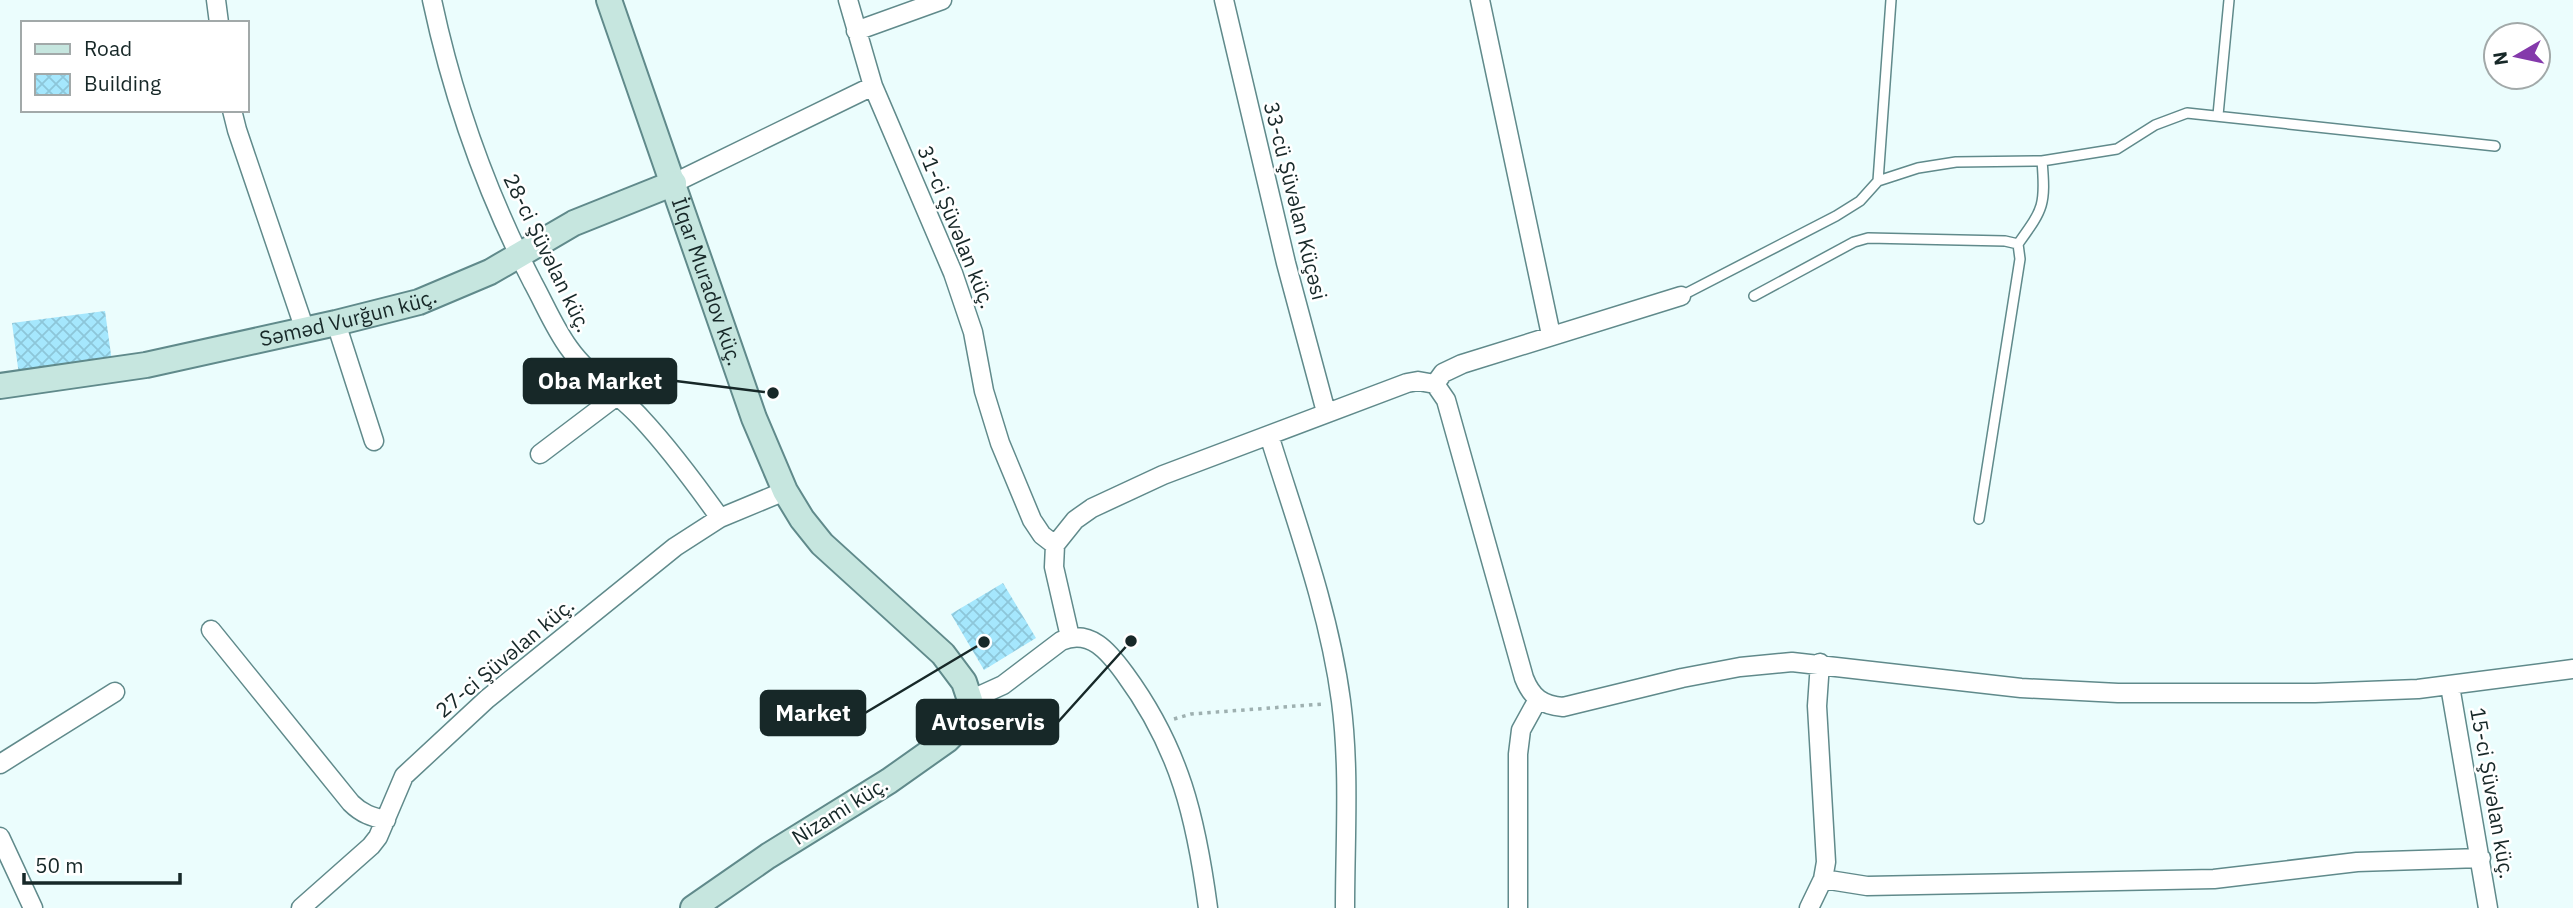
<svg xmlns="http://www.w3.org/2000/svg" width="2573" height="908" viewBox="0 0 2573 908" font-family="'IBM Plex Sans',sans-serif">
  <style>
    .building { fill: url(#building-cross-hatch) }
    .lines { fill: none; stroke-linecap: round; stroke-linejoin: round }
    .lane-casing { stroke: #608a8b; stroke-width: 12 }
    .street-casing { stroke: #608a8b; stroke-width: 21 }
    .secondary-casing { stroke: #608a8b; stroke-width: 28 }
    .path { stroke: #9eb0b0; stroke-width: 3.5; stroke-dasharray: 3.5 5; stroke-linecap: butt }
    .lane { stroke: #fff; stroke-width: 9 }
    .street { stroke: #fff; stroke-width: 18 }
    .secondary { stroke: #c6e6df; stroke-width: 24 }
    .labels { text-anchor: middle; stroke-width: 5; stroke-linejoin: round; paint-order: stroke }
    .street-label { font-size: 21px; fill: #172828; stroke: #fff }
    .leader { fill: none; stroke: #172828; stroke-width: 2.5 }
    .callout-dot { fill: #172828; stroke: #fff; stroke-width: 2.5 }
    .callout { fill: #172828; stroke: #172828; stroke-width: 2.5 }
    .callout-label { font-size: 23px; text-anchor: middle; font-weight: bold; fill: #fff }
  </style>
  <defs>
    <pattern id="building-cross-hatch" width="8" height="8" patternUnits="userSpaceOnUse" patternTransform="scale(1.75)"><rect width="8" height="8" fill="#a5e7fd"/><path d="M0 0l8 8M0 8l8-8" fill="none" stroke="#8dc6d9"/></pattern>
  </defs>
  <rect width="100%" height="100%" fill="#ebfdfd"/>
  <path class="building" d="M105,311L112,362L19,375L12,323Z
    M1003,583L1036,638L984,670L951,614Z"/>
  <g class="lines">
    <defs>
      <path id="lane" d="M2218,115L2229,0
        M1878,181L1918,168L1956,162L2042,161L2117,149L2155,125L2187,113L2495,146
        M2018,244C2043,209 2046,206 2042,161
        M1681,296L1836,216L1860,201L1878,181L1891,0
        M1754,296L1854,242L1868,238L2005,241L2018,244L2020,259L1979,519"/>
      <path id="street" d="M216,0L219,23
        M432,0C453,99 487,194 533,283C545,305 555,329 569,348C588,375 619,394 641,418C670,449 695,483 720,518
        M848,0L873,86L953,273L973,332L984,391L1000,443L1032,520L1042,535L1055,545
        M1224,0L1286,263L1326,412
        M1480,0L1551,335
        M856,31L942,0
        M232,110L237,130L305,330
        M674,183L873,86
        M336,323L374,441
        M1435,384L1443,373L1462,364L1681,296
        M1269,435C1296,522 1329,610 1341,701C1350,769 1345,840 1345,908
        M540,454L618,395
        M211,630L351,803C362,814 372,817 386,820
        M1070,637L1054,567L1055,545L1075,520L1092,508L1163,475L1407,383L1418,381L1435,384L1446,400L1524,678C1532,698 1542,705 1563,707L1682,678L1740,667L1792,662L2021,688L2118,693H2315L2418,689L2573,669
        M2450,686L2488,908
        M970,700L1003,685L1061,641C1090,628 1109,652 1125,674C1180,749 1196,818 1208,908
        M0,764L115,692
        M0,837L33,908
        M1823,879L1867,886L2214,879L2357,862L2481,858
        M301,908L371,846L378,837L404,776L487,699L675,547L720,518L785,491
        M1518,908V754L1521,730L1537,701
        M1809,908L1823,879L1826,862L1817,706L1820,663"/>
      <g id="secondary">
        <path id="s1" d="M609,0L754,418L785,491L802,519L822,544L943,654L964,682L970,700V713L965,722L947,740L889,781L768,856L693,908"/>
        <path id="s2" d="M0,386L146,365L336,323L419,302L490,272L574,223L674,183"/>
      </g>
    </defs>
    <use href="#lane" class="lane-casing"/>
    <use href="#street" class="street-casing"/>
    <use href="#secondary" class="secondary-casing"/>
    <path class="path" d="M1174,719L1191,714L1323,704"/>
    <use href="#lane" class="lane"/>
    <use href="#street" class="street"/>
    <use href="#secondary" class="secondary"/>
  </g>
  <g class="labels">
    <g class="street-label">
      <text transform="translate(1295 201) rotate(76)" y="7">33-cü Şüvəlan Küçəsi</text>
      <text transform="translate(956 227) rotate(68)" y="7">31-ci Şüvəlan küç.</text>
      <text transform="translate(547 253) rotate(64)" y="7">28-ci Şüvəlan küç.</text>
      <text dy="7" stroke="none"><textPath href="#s1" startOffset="298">İlqar Muradov küç.</textPath></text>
      <text dy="7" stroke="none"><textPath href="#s2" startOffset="355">Səməd Vurğun küç.</textPath></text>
      <text transform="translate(505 658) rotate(-40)" y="7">27-ci Şüvəlan küç.</text>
      <text transform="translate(2492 793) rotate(80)" y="7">15-ci Şüvəlan küç.</text>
      <text transform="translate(840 811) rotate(-32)" y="7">Nizami küç.</text>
    </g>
  </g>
  <path class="leader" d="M773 393L676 381M984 642L865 713M1131 641L1058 722"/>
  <g class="callout-dot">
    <circle cx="773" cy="393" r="7"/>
    <circle cx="984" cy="642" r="7"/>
    <circle cx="1131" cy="641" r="7"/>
  </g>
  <g class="callout">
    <rect x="524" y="359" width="152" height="44" rx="7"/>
    <rect x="761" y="691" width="104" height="44" rx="7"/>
    <rect x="917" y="700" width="141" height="44" rx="7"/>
  </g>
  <g class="callout-label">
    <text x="600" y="389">Oba Market</text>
    <text x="813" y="721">Market</text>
    <text x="988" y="730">Avtoservis</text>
  </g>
  <rect x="21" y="21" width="228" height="91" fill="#ffffff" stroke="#a2a9a9" stroke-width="2"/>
  <rect x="35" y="44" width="35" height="10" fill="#c6e6df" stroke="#a2a9a9" stroke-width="2"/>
  <text x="84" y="56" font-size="21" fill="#172828">Road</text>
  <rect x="35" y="74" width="35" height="21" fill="url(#building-cross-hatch)" stroke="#a2a9a9" stroke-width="2"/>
  <text x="84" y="91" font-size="21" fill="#172828">Building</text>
  <g transform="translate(2517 56) rotate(261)"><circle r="33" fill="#ffffff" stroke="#a2a9a9" stroke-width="2"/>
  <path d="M0-5L12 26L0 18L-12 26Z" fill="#8439ab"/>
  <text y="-10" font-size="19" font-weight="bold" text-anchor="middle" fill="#172828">N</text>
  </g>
  <path d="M24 873v10h156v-10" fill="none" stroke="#172828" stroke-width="3.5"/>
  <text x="35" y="873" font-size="21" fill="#172828" stroke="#ffffff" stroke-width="5" paint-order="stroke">50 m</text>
</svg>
